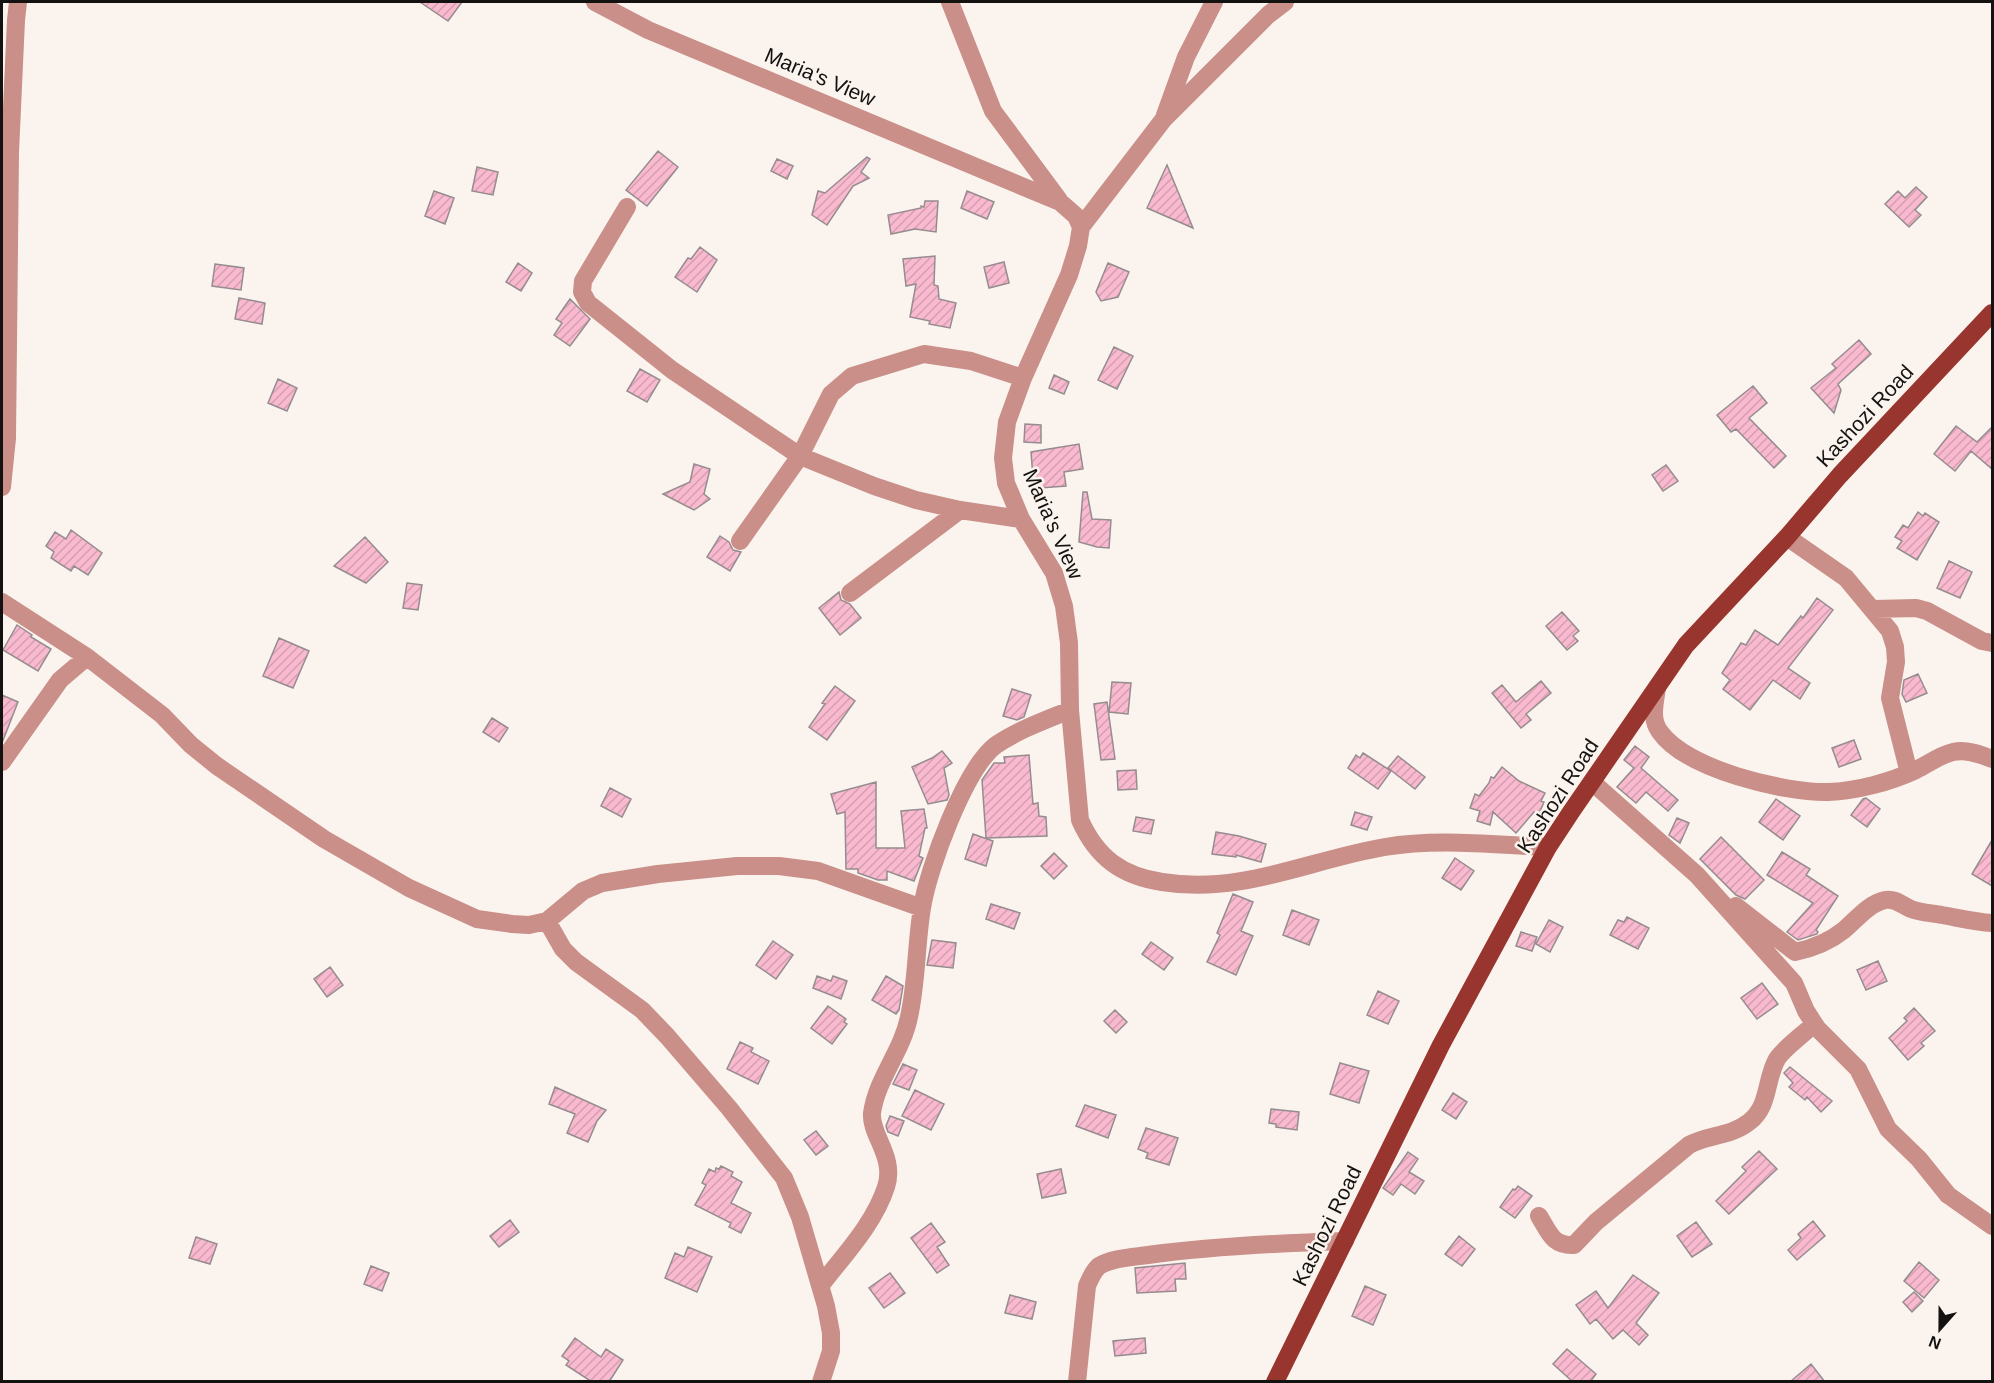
<svg xmlns="http://www.w3.org/2000/svg" width="1994" height="1383" viewBox="0 0 1994 1383" font-family="Arial,sans-serif">
  <style>
    .building { fill: url(#building-hatch); stroke: #958c8f; stroke-width: 1.5 }
    .lines { fill: none; stroke-linecap: round; stroke-linejoin: round }
    .minor { stroke: #c98f88; stroke-width: 18 }
    .major { stroke: #98352e; stroke-width: 18 }
    .labels { text-anchor: middle; stroke-width: 5; stroke-linejoin: round; paint-order: stroke }
    .street-label { font-size: 21px; fill: #141210; stroke: #fbf4ee }
  </style>
  <defs>
    <pattern id="building-hatch" width="6" height="6" patternUnits="userSpaceOnUse" patternTransform="scale(1.5)"><rect width="6" height="6" fill="#f9b9cf"/><path d="M-1 1l2-2M0 6l6-6M5 7l2-2" fill="none" stroke="#d59eb1"/></pattern>
  </defs>
  <rect width="100%" height="100%" fill="#fbf4ee"/>
  <path class="building" d="M420,2H462L448,21Z
    M658,151L678,167L647,206L626,190Z
    M867,157L870,159L861,172L869,178L853,186L827,225L812,215L818,191L825,193Z
    M777,159L793,166L787,179L771,171Z
    M1167,165L1193,228L1147,208Z
    M477,167L498,172L493,195L472,191Z
    M1916,187L1927,197L1915,210L1921,215L1909,227L1885,204L1898,191L1905,198Z
    M434,191L454,198L445,224L425,216Z
    M967,191L994,202L987,219L961,208Z
    M925,201H938L936,232L915,229L891,234L888,215L921,208V206L924,207Z
    M700,247L717,260L697,292L675,277L688,258L691,259Z
    M935,256L934,285L938,286L939,299L956,303L950,328L929,324L930,321L910,317L916,284L906,286L903,259Z
    M1004,262L1009,283L989,288L984,267Z
    M518,263L532,273L521,291L506,282Z
    M1108,263L1129,272L1118,297L1101,301L1096,292Z
    M215,264L244,268L241,290L212,286Z
    M239,298L265,303L262,324L235,319Z
    M570,299L590,319L570,346L554,335L562,323L556,319Z
    M1859,340L1871,354L1838,384L1841,390L1834,413L1811,388L1836,368L1832,364Z
    M1114,347L1133,356L1117,389L1098,380Z
    M640,369L660,380L647,402L627,391Z
    M1054,375L1069,382L1064,394L1049,388Z
    M278,379L297,388L287,411L268,403Z
    M1753,386L1767,403L1749,418L1786,456L1774,468L1736,429L1731,432L1717,415Z
    M1025,424L1041,425V443L1024,442Z
    M1956,426L1977,442L1992,427V469L1971,451L1955,471L1934,454Z
    M1079,444L1083,469L1064,472L1066,486L1040,488L1039,478H1033L1031,452Z
    M694,464L710,469L704,494L710,499L694,510L663,494L690,482Z
    M1666,465L1678,481L1663,491L1652,475Z
    M1083,492H1087L1092,519L1111,520L1109,548L1097,547L1079,542Z
    M1918,512L1923,516L1925,513L1939,522L1917,560L1897,548L1902,541L1895,537L1903,525L1908,528Z
    M71,530L102,553L88,575L74,566L71,571L51,558L54,552L46,546L55,532L66,539Z
    M720,536L729,542L733,550L741,552L730,571L707,557Z
    M365,537L388,562L366,583L334,566Z
    M1949,561L1972,572L1960,598L1937,588Z
    M407,583L422,585L418,610L403,608Z
    M839,592L841,600L850,604L861,618L840,635L819,608Z
    M1817,598L1833,610L1788,668L1810,683L1800,699L1773,680L1750,710L1723,689L1730,680L1722,673L1741,643L1746,645L1755,630L1778,645L1801,616L1803,618Z
    M1562,612L1579,631L1573,636L1578,641L1567,650L1546,626Z
    M17,625L32,635L31,637L51,649L38,671L3,650Z
    M279,638L309,651L293,688L263,676Z
    M1918,674L1927,693L1906,702L1902,694L1904,680Z
    M1541,681L1551,693L1526,714L1531,720L1521,728L1492,693L1502,685L1516,702Z
    M1112,682L1131,683L1128,714L1109,712Z
    M835,686L855,701L827,740L809,727L825,704L822,703Z
    M1012,689L1031,695L1024,717L1017,720L1003,716Z
    M2,695L18,702L2,743Z
    M1107,702L1115,759L1101,760L1094,704Z
    M492,718L508,728L499,742L483,732Z
    M1854,740L1861,759L1839,767L1832,748Z
    M1635,746L1649,757L1641,768L1678,800L1668,811L1646,792L1636,803L1617,787L1634,768L1624,760Z
    M942,751L952,763L944,768L949,795L947,800L928,804L912,767L932,758Z
    M1363,753L1391,771L1378,789L1348,768L1356,755L1360,758Z
    M1029,755L1033,804L1038,803L1039,816L1046,817L1047,836L986,838L982,780L994,763H1005L1004,757Z
    M1398,756L1425,777L1415,789L1388,768Z
    M1502,767L1519,781L1545,793L1541,801L1544,802L1539,814L1534,812L1516,833L1493,812L1490,825L1477,821L1480,811L1470,808L1475,794L1479,796L1489,783L1491,777L1494,778Z
    M1136,770L1137,789L1118,790L1117,771Z
    M876,782V848H905L901,811L924,809L927,828H925L919,856L923,858L914,881L887,871V880H878L858,873V869H846L845,812L837,814L831,794Z
    M610,788L631,799L622,817L601,806Z
    M1866,798L1880,809L1867,827L1851,815L1863,799Z
    M1776,799L1800,816L1783,840L1759,822Z
    M1355,812L1372,817L1367,830L1351,825Z
    M1136,817L1154,820L1151,834L1133,831Z
    M1677,818L1689,823L1680,843L1669,835Z
    M1216,832L1239,836L1266,844L1261,862L1236,855V857L1212,854Z
    M973,834L993,841L986,866L965,859Z
    M1721,837L1764,880L1745,899L1736,895L1700,859Z
    M1992,840V886L1972,874Z
    M1782,852L1810,869L1806,875L1838,896L1816,930L1818,932L1817,934L1798,940L1787,932L1813,903L1767,875Z
    M1054,853L1067,866L1054,879L1041,866Z
    M1455,858L1474,871L1461,890L1442,878Z
    M1233,894L1253,902L1241,931L1253,936L1236,975L1207,962L1220,935L1217,933Z
    M991,904L1020,913L1014,929L986,919Z
    M1292,910L1319,920L1309,945L1283,935Z
    M1627,917L1649,928L1638,949L1610,935L1618,920L1624,922Z
    M1549,920L1563,927L1550,952L1536,944Z
    M1521,932L1537,937L1532,951L1516,946Z
    M932,940L956,943L953,968L927,965Z
    M773,941L793,955L776,979L756,965Z
    M1151,942L1173,958L1164,970L1142,954Z
    M1878,961L1887,981L1866,990L1857,970Z
    M330,967L343,985L327,997L314,979Z
    M817,976L831,981L833,976L847,981L841,999L813,988Z
    M886,976L903,986L899,1010L896,1014L872,1000Z
    M1762,983L1778,1004L1757,1019L1741,998Z
    M1378,991L1399,1001L1388,1024L1367,1015Z
    M828,1006L846,1019L844,1022L847,1024L832,1044L811,1028Z
    M1914,1008L1935,1031L1921,1043L1924,1046L1908,1060L1889,1038L1907,1021L1904,1018Z
    M1115,1010L1127,1022L1116,1033L1104,1021Z
    M740,1042L753,1048L751,1052L769,1061L758,1084L727,1069Z
    M1340,1063L1369,1071L1359,1103L1330,1094Z
    M903,1064L917,1070L909,1090L893,1084Z
    M1790,1067L1832,1101L1821,1112L1807,1097L1805,1100L1789,1087L1793,1083L1784,1073Z
    M555,1087L606,1110L597,1121L588,1142L567,1133L575,1114L549,1104Z
    M915,1090L944,1104L931,1130L902,1116Z
    M1453,1093L1467,1102L1456,1119L1442,1110Z
    M1085,1105L1116,1115L1108,1138L1076,1126Z
    M1271,1109L1299,1112L1297,1130L1276,1127V1124L1269,1123Z
    M890,1116L904,1121L898,1136L888,1132L886,1126Z
    M1146,1128L1178,1138L1169,1165L1146,1158L1148,1153L1138,1149Z
    M816,1131L828,1146L816,1155L804,1140Z
    M1759,1151L1777,1169L1729,1214L1716,1201L1746,1171L1742,1167Z
    M1408,1152L1418,1159L1409,1172L1424,1181L1415,1194L1401,1184L1393,1195L1383,1188Z
    M721,1166L733,1172L731,1176L742,1182L731,1203L751,1213L741,1233L729,1227L731,1223L695,1205L706,1185L702,1183L709,1169L715,1172L716,1168L719,1169Z
    M1061,1169L1066,1193L1042,1198L1037,1174Z
    M1518,1186L1532,1196L1515,1218L1500,1207L1513,1189L1515,1190Z
    M510,1220L519,1232L499,1247L490,1236Z
    M1813,1221L1825,1236L1797,1260L1788,1250L1801,1238L1798,1234Z
    M1696,1222L1712,1244L1692,1257L1677,1236Z
    M931,1223L945,1242L937,1247L949,1265L937,1273L911,1238Z
    M1459,1236L1475,1249L1462,1266L1445,1254Z
    M196,1237L217,1244L210,1264L189,1258Z
    M688,1247L712,1257L697,1292L665,1278L675,1253L684,1257Z
    M1919,1262L1939,1280L1924,1298L1904,1281Z
    M1185,1263L1186,1279H1175L1176,1291L1137,1293L1135,1268Z
    M371,1266L389,1273L382,1291L364,1284Z
    M890,1273L905,1293L884,1308L869,1288Z
    M1633,1275L1659,1293L1636,1323L1648,1335L1639,1345L1623,1330L1613,1339L1596,1319L1590,1324L1576,1305L1596,1291L1608,1308Z
    M1365,1286L1386,1295L1373,1325L1352,1316Z
    M1914,1292L1923,1301L1912,1312L1903,1302Z
    M1010,1295L1036,1302L1032,1319L1005,1313Z
    M575,1338L601,1357L606,1349L623,1360L609,1382H592L566,1365L569,1361L562,1356Z
    M1145,1338L1146,1353L1115,1356L1113,1341Z
    M1567,1349L1596,1374L1590,1382H1573L1553,1364Z
    M1811,1364L1825,1382H1790Z"/>
  <g class="lines">
    <path class="minor" d="M595,2L648,30L1060,202L1076,216L1081,227L1078,246L1069,275L1023,378L1007,422L1003,458L1006,483L1021,519L1054,573L1064,606L1069,643L1070,710L1080,820C1097,858 1122,876 1162,882C1242,895 1308,860 1385,847C1438,838 1495,845 1548,847
      M950,2L993,111L1059,200
      M1165,115L1186,57L1214,2
      M627,207L583,281L582,292L588,303L672,370L800,456L874,486L916,500L960,510L1021,519
      M1081,227L1163,120L1268,15L1285,2
      M2,487L7,438L10,152L16,20L18,2
      M1787,537L1846,578L1890,631L1895,647L1896,662L1890,698L1909,773
      M740,541L800,456L831,394L852,376L924,354L971,361L1023,378
      M850,593L960,510
      M2,602L87,657L162,715L191,745L217,766L324,839L409,888L477,919L512,924L529,925L547,921L583,891L602,883L658,874L737,866H779L818,871L922,908
      M1874,609L1916,608L1927,611L1982,641L1992,643
      M1657,688C1655,703 1650,719 1660,732C1686,769 1784,793 1828,792C1857,791 1890,782 1916,770C1928,764 1940,755 1953,752C1966,749 1980,754 1992,759
      M2,762L60,680L87,657
      M1592,782L1697,875L1794,983L1806,1011L1817,1028L1858,1069L1888,1129L1919,1159L1948,1195L1992,1226
      M1736,906L1795,952C1814,948 1829,942 1844,930C1857,919 1868,904 1885,900C1895,898 1902,905 1911,909C1921,913 1932,913 1942,915C1959,918 1975,922 1992,923
      M547,921L563,949L576,962L642,1010L667,1036L729,1108L784,1178L800,1217L826,1306L831,1333V1351L821,1382
      M1539,1216C1549,1232 1552,1246 1574,1245L1596,1222L1689,1145C1709,1134 1730,1137 1749,1122C1770,1106 1765,1080 1777,1059C1784,1048 1804,1034 1814,1024
      M821,1285C844,1255 874,1224 886,1187C896,1157 870,1135 872,1113C877,1078 902,1052 909,1017C917,981 916,944 922,908C928,869 965,768 996,745C1018,730 1046,720 1070,710
      M1077,1382L1087,1286C1090,1279 1093,1271 1099,1266C1111,1258 1134,1257 1148,1255C1214,1246 1279,1243 1345,1241"/>
    <path class="major" d="M1275,1382L1441,1045L1548,847L1571,812L1686,645L1787,537L1840,475L1992,313"/>
  </g>
  <g class="labels">
    <g class="street-label">
      <text transform="translate(820 77) rotate(23)" y="7">Maria's View</text>
      <text transform="translate(1865 416) rotate(-47)" y="7">Kashozi Road</text>
      <text transform="translate(1053 524) rotate(66)" y="7">Maria's View</text>
      <text transform="translate(1558 796) rotate(-57)" y="7">Kashozi Road</text>
      <text transform="translate(1327 1226) rotate(-64)" y="7">Kashozi Road</text>
    </g>
  </g>
  <rect width="1994" height="1383" fill="none" stroke="#141210" stroke-width="6"/>
  <g transform="translate(1940 1329) rotate(201)" stroke="#fbf4ee" stroke-width="4.5" paint-order="stroke">
  <path d="M0-4.5L10 22L0 15L-10 22Z" fill="#141210"/>
  <text y="-9" font-size="16" font-weight="bold" text-anchor="middle" fill="#141210">N</text>
  </g>
</svg>
